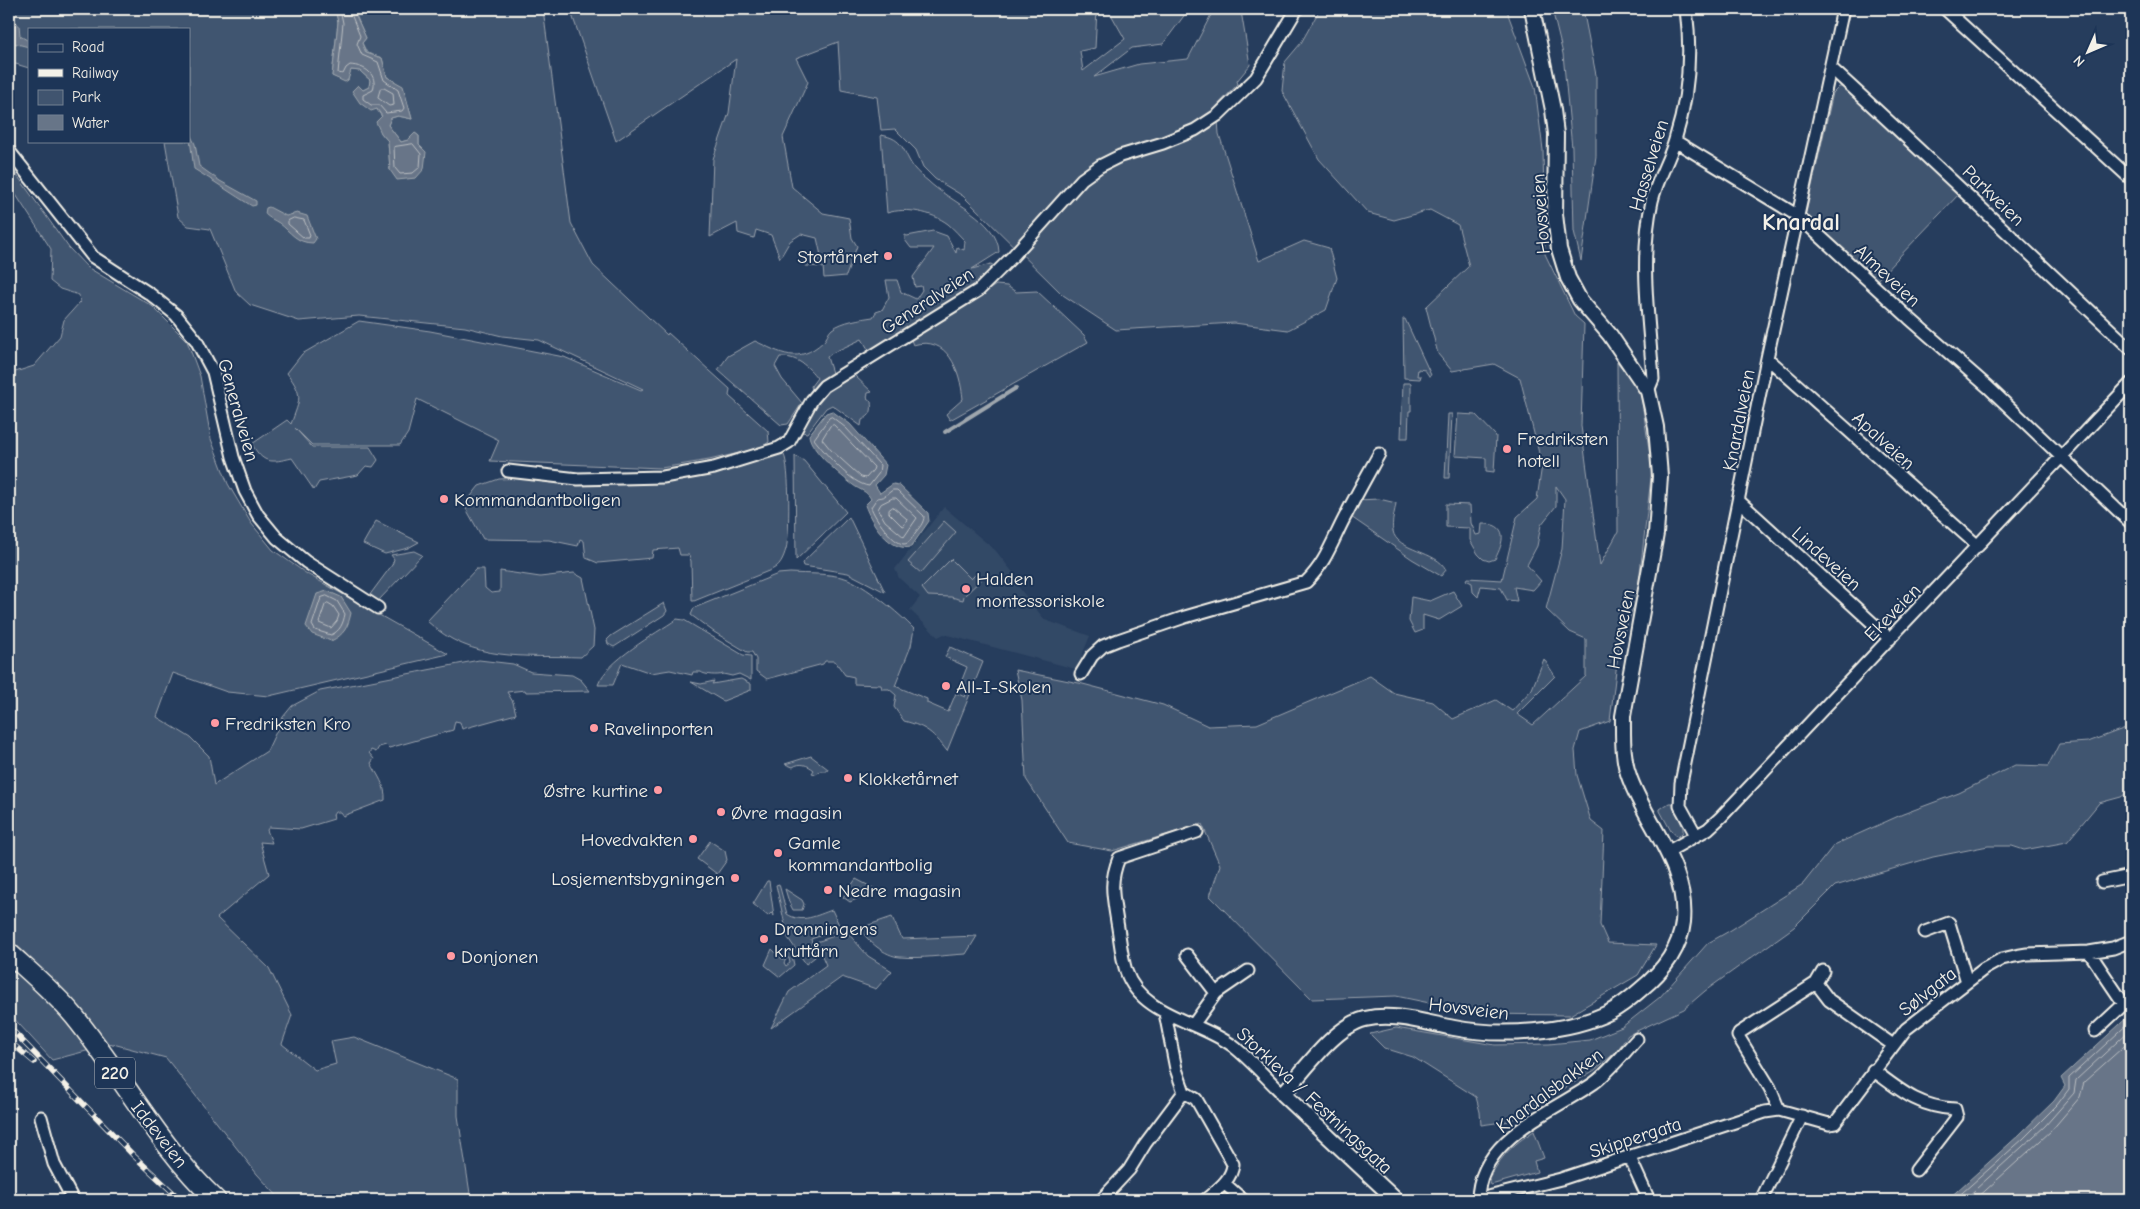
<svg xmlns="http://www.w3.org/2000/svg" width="2140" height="1209" viewBox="0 0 2140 1209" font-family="'Comic Neue',sans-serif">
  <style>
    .built { fill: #334966 }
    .green { fill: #40546f; stroke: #9aa2ac }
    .water { fill: #677588; stroke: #9fa7ae }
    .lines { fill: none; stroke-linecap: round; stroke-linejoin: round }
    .shore { stroke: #bcbfc2; stroke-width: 1 }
    .stream { stroke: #9fa7ae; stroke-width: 4 }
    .minor-casing { stroke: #f4f1e8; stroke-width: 15 }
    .tertiary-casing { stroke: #f4f1e8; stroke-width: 18 }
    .primary-casing { stroke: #f4f1e8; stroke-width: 22 }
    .minor { stroke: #1d3557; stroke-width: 11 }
    .tertiary { stroke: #1d3557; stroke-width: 14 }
    .primary { stroke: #1d3557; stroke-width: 19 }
    .rail-casing { stroke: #f4f1e8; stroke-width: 5.5 }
    .rail { stroke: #1d3557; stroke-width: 4; stroke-dasharray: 11; stroke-linecap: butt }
    .poi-dot { fill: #ff9aa2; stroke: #1d3557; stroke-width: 2 }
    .labels { text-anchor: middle; stroke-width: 4; stroke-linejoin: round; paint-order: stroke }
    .shield { fill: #1d3557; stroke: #b4b9bc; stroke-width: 1 }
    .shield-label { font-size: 18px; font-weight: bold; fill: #f4f1e8 }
    .street-label { font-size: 19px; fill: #f4f1e8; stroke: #1d3557 }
    .poi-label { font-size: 19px; fill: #f4f1e8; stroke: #1d3557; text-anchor: start }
    .district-label { font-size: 24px; font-weight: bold; fill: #f4f1e8; stroke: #1d3557 }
  </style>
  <rect width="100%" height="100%" fill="#263d5d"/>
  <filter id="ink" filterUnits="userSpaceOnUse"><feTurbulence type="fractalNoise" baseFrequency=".02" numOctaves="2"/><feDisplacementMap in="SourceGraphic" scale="10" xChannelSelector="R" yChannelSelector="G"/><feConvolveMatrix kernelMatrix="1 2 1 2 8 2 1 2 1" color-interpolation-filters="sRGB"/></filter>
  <g filter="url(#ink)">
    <path class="built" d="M944,507L996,551L1014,574L1016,584L1045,620L1090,636L1076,669L951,636L944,634L938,637L910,610L920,597L899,578L895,569Z"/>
    <path class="green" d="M9,9H335L338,22L332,76L345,81L348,80L350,70L360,71L370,80L369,87L363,90L382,117L381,133L388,141L390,170L419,145V136L415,133L408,140L401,142L388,125L391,118L398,116L412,119L403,87L387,77L382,58L367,53L362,43L366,38L353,9H543L571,223L593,265L667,335L668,333L730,389L729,396L768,431L769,442L760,448L709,460L661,468L490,461L499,440L417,399L408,433L400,445H312L295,428L312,447H370L378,460L373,467L366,466L358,475L319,482L314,490L292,458C271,463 263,464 252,444L287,420L291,424C300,399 304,396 287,373L302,354L359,321L430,331L564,357L641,390L643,389L539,340L502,336L465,327L359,316L299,321L250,305L236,292L210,229L188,226L178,217L165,141H189V29H29V68L9,62Z
      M570,9H1097L1095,48L1080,51L1083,71L1125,39L1108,9H1189L1163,44L1132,48L1094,77L1139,64L1188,59L1214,9H1237L1241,11L1250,65L1237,81L1238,84L1212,111L1215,121L1218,120L1219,134L1259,261L1304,241L1329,248L1337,278L1326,310L1288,330L1234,323L1116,330L1063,295L963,196L935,179L923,167L916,150L895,129L881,130L877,97L841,90L838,42L796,58L808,82L783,137L792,187L823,213L849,218L852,238L857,246L846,276L824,278L823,267L806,266L802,263L813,258L822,260L817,238L801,234L790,241L780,258L771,235L756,230L754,238L738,233L737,223L710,237L713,159L729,113L736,59L616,141Z
      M1320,9H1507L1509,17L1535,87L1543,150L1545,254L1575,316L1584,324L1581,426L1600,565L1618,532L1617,362L1640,389L1652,469L1637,598L1619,645L1610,721L1580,732L1575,750L1577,775L1591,821L1604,831L1600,925L1608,943L1656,945L1638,975L1570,1015L1482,1014L1396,996L1312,999L1210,896L1220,865L1202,824L1112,851L1068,843L1026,779L1022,700L1015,670L1079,683L1163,705L1208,726L1257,724L1370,676L1394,693L1433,702L1453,719L1496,700L1512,711L1532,689L1544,659L1555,676L1517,714L1533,725L1586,676V639L1570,632L1546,609L1562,549L1565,499L1556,486V506L1541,525L1537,546L1527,565L1541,581L1533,590L1514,587L1517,601L1507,600L1501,588L1481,586L1478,597L1473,592L1472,583L1466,580L1467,578L1502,580L1517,517L1537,499L1542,465L1520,378L1494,364L1452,371L1438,354L1426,307L1469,266L1458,225L1430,210L1394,220L1368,213L1319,159L1282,91L1285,62L1301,43Z
      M1552,9H1583L1596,75V156L1581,261L1574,231L1572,148L1563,54Z
      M1839,87H1844L1960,193L1876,281L1805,217L1833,93Z
      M881,135C905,139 902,151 914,168C918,173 923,177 928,181C948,201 998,219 999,252L972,269L991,264L994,266C982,291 901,333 873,350L868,349L862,339L832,353L827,357L832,373L812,390L811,386L817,378C808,366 796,356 780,357L775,366L782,379L802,403L788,424L781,425L718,370L728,356L755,341C781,353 798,365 823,342C827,339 828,332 832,329C843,321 860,319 873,317L876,312L882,310L889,297L886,280H897L901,292L916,299L922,290L921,286L915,287L913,277L934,248H911L905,240V235L907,236L933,231L947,236L956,253L957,247L964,250L965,241C960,236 954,229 948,224C932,212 906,207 887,213Z
      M9,164L69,248L87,267L152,306L187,341L200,376L211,439L228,484L251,523L273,550L307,574L448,654L269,696L227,692L173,673L157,717L191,738L209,756L214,785L267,751L283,717L292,706L320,691L479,660L513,664L531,672L572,675L581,680L590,691L526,692L525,690L507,692L513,702L516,714L462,729L460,722L455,721L453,730L389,748L386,745L379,747L376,752L371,750L369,753L374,759L371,763C377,775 386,785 385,800L343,816L340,812H335L333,815L334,819L301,829L269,827L267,830L272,843L260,842L269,874L217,918L269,968L292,1015L282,1044L315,1070L336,1064L331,1041L354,1037L458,1079V1116L471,1200H281L257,1174L166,1058L113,1044L52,1060L9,1013V374L34,366L60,336L64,320L80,302L79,295L60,289L50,281L51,249L9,184Z
      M996,285L1007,286L1016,292L1037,291L1084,335L1088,342L950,420L946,414L963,399C960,370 948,335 913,345L911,340Z
      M1403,319H1405L1431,375L1429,376L1425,370L1418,369L1417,376H1421L1420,379L1404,378Z
      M850,375H854L872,392L868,393L867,398L871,401C872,411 872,415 862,420L861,426L832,405L826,408L807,433L802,432C816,404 823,392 850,375Z
      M1403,383H1411V411H1409L1408,438H1401Z
      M1448,414H1452L1449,478H1445Z
      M1458,414L1476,415L1496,436L1494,472L1486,471V458L1455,456Z
      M779,453L784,455C790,467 790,535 786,549C783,559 780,566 771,570L694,601H692L691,561L689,555H680L678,548L653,550L652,558L598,563L586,558L584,541L580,539L578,546L549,540L483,539L464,505L479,486L499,479L718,471L762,460Z
      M795,456L804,461L846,512L796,560Z
      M1379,499L1396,503C1395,511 1391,523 1393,531C1396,551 1438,551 1446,570L1441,576L1412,559L1351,517L1358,500Z
      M1446,504L1470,505L1471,523L1476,535L1481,534L1482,524C1509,523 1504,542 1495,559L1489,561L1483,559L1478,554L1470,540V528L1446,527Z
      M849,517L885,592L848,573L803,566L802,563Z
      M376,521L419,542L408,548L385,554L363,544Z
      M944,521L956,532L921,573L908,562Z
      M414,551L422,555L378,601L371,599L369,596L392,565L394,559L391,555Z
      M951,559L971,579L977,573L983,578L964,596L963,600L951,597L928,596L922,588Z
      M476,569H484L485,588L491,593L500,592V571L540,577L574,573L583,578L594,630L593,646L581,657C525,655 472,663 427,621Z
      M790,573C807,574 828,573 845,578C864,584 900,614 914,629L911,646L895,686L927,699V703L948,712L956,693L965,697L968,689L960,685L967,667L945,657L950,647L983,662L947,751C933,733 927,727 904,721L894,707L896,695L889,689H882L881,685L854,684V677L845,675L835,661H825L823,664L767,679L756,671V659L752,652H747L714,632L691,615L694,608L778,574Z
      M1453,591L1462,606L1439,620L1423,615V630L1415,633L1409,621L1411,597L1430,601Z
      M664,603L667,611L664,615L614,647L608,644L607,640L611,636Z
      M677,619L684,620L743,655L751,656V680L739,674L732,676L723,674C718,676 704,675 701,672H693L692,675L670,670L651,673L622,663L613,685H598C606,661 655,634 677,619Z
      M741,679L751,684V690L723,701L691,682L701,684L714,681L712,684Z
      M2131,726V790L2121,797L2099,803L2067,842L2024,850L2012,846H1988L1933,857L1835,886L1794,927L1705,991L1684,1009L1628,1035L1617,1051L1595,1070L1510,1121L1481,1125L1480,1112L1476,1097L1413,1057L1384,1048L1370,1034L1396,1028L1495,1045L1549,1044L1590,1040L1622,1027L1660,997L1708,943L1731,930L1803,884L1834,845L1903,814L1959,793L2015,765L2048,766L2059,744L2088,742Z
      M811,756L828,769L827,771H820L816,774L812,773L814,770C808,765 800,762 793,767L785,764Z
      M1669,803H1673L1683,828V832L1678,837L1671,831L1660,811V809Z
      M710,841L725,851L727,860L717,874L697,859Z
      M856,879L877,890L850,902L843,897Z
      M767,881H769L774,916L771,913L768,916L753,904Z
      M779,884L787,914C802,924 817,915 832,910L841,929L811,939L815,957L806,964L788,938L776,885Z
      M785,889L802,900L804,904L802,910H793L789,902Z
      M892,917L902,939L977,936L966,954C945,955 921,959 900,957C885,956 867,941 860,928Z
      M847,932L868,956L892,971L876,989L842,977L771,1028L789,992L826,965L816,942Z
      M772,949L782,959H786L784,963L786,966L790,963L789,958H785L788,950L791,951L794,965L780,977L765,965Z
      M1534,1131L1544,1158L1534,1161L1537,1172L1491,1185L1489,1179C1502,1155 1511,1146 1534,1131Z"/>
    <path class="water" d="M335,9H353L366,38L362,43L366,53L382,58L387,77L403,86L412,119L398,116L391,118L388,125L401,142L408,140L415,133L419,136V145L426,152L424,169L416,178L397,180L390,170L388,141L381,133L376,122L382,116L377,109L371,111L360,103L352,91L358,85L363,90L369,87L370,80L360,71L351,70L348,80L345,82L332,76L338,22Z
      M9,17L19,25L20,36L29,41V47L9,42Z
      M189,132L195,144L199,166L220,181L256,201V205L252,206C232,194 214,181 194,169Z
      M269,207L286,216L297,213L307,216L316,239L313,243C296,243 291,232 279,223C274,220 269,218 265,214L266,208Z
      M832,411L850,424L886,465L884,475L875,485L880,493L893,484L899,485L928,513L929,521L911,547C890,552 871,523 865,505L871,499C866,490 861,491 853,485C841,476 810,450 809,435L826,413Z
      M327,591L341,597L351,613C348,627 344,635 331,641L312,634L306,626L317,594Z
      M2131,1014V1200H1947L2019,1135L2054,1101L2065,1086L2061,1078Z"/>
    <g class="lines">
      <path class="shore" d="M340,9L343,23L338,73L343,74L346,68L350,65C365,66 378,74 373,90L363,95V99L371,105H379L386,113L402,111L404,108L398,90L384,80L378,62L362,55L357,44L360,36L349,9
        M381,88H384L393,93L394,105L389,106L378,98Z
        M413,144L421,154L420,167L413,173L400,174L395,168L394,147Z
        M294,218L304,220L310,235L309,238H304L288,224V221Z
        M832,417L846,428L880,465L879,473L869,486C851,484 825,453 814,439L829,418Z
        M834,425L874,467L873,470L866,478L861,477L831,450L822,439L830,426Z
        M893,490H897L924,516C924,523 919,528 915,533C913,537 909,544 904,544C893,544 874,517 871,507L877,498L883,497Z
        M893,498H896L917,518L904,537L885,521L878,509L881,504Z
        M893,507L907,519L904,526L901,525L889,513V510Z
        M327,596L337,601L345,614C343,624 340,631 331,635L315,630L312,625L321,598Z
        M328,603L333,606L339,615L337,621L331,628L319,623L325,605Z
        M1954,1200L2023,1139L2057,1105L2069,1089V1078L2131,1021
        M1964,1200L2045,1126L2074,1093L2076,1080L2131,1029
        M1975,1200L2051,1131L2080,1097L2084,1082L2131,1040"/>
      <path class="stream" d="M945,432L1016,388"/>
      <defs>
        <path id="minor" d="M1945,9L2131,179
          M1831,68C1932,160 2031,256 2131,349
          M1675,141L1798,216L1909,318L1988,387L2131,523
          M9,151L93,257L150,294L176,315L196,340L213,372L233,457L245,491L258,515L277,538L306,562L378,608
          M1767,358L1978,546
          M1648,391L1653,379C1649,320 1639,259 1652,201C1657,179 1669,161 1675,140C1689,96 1692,55 1686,9
          M508,471L578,479L663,477L714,468L779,448L789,442L812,400L824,386L979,290L1012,257L1082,179L1100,166L1120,156L1163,143L1195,130L1218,115L1256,78L1297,9
          M1740,502L1890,639
          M1081,674L1092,656L1103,646L1118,640L1185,617L1306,582C1326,563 1333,539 1346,515C1356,495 1368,474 1379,454
          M1197,832L1119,858C1109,883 1113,896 1117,922C1120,938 1121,955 1126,971C1141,1016 1200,1021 1233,1046C1251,1060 1267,1079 1283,1094
          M1696,835L1680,806L1681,783L1767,358L1843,9
          M1667,852L1708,829L1721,817L2131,383
          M2102,882L2131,876
          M1925,932L1949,923L1967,982
          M2089,952L2124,1004L2095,1031
          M1187,955L1216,993
          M1816,983L1829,1000L1893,1045
          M1165,1013L1176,1069L1184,1092L1196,1099L1233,1164C1232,1180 1217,1190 1205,1200
          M1193,1025L1216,993L1248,971
          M1873,1070C1901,1091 1919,1107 1955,1109L1957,1117L1916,1170
          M1779,1110L1770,1088L1738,1036L1739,1033L1816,983L1823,971
          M41,1117L54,1164L73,1200
          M1630,1158L1649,1200
          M1224,1183L1243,1200
          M1101,1200L1129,1170L1145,1144L1184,1092
          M1476,1200L1561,1179L1765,1112L1779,1110L1829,1124L1835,1123L1906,1029L1984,969L2002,959L2015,956L2027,954L2089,952L2113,948L2131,941
          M1478,1200C1478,1139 1552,1112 1594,1083C1610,1071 1623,1054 1637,1039
          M1761,1200L1802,1116"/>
        <path id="tertiary" d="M1396,1200L1283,1094C1303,1072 1335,1026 1365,1019C1394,1012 1426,1023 1454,1028C1500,1037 1568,1033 1610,1012C1621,1006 1631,998 1640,990C1661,973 1680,950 1683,922C1688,867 1648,827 1630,779C1622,759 1623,737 1623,716L1656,534L1660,476L1656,427L1648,391L1610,335L1580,300L1568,278L1559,249L1555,214L1556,134L1553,110L1532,9"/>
        <path id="primary" d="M9,953C31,973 55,993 74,1016C123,1076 159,1147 216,1200"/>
      </defs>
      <use href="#minor" class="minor-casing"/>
      <use href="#tertiary" class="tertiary-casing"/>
      <use href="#primary" class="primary-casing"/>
      <use href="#minor" class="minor"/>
      <use href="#tertiary" class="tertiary"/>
      <use href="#primary" class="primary"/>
      <defs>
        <path id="rail" d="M9,1027L134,1156L181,1200
          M9,1041L34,1062"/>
      </defs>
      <use href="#rail" class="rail-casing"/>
      <use href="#rail" class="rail"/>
    </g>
  </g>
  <g class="poi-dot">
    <circle cx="888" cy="256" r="5"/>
    <circle cx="1507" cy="449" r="5"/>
    <circle cx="444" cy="499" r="5"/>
    <circle cx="966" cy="589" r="5"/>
    <circle cx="946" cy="686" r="5"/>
    <circle cx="215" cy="723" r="5"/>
    <circle cx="594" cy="728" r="5"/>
    <circle cx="848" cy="778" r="5"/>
    <circle cx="658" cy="790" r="5"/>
    <circle cx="721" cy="812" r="5"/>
    <circle cx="693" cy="839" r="5"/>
    <circle cx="778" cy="853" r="5"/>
    <circle cx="735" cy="878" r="5"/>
    <circle cx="828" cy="890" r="5"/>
    <circle cx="764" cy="939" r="5"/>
    <circle cx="451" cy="956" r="5"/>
  </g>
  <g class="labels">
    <rect class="shield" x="95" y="1057.5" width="40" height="31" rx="4"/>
    <g class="shield-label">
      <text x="115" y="1079">220</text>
    </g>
    <g class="street-label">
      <text transform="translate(1648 165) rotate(-73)" y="7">Hasselveien</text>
      <text transform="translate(1994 195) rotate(44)" y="7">Parkveien</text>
      <text transform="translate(1540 214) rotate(-94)" y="7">Hovsveien</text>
      <text transform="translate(1888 275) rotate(43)" y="7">Almeveien</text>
      <text transform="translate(927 300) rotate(-33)" y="7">Generalveien</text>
      <text transform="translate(239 410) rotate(74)" y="7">Generalveien</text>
      <text transform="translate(1738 420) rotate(-79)" y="7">Knardalveien</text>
      <text transform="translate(1884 440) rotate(42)" y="7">Apalveien</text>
      <text transform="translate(1827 558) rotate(42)" y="7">Lindeveien</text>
      <text transform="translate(1892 612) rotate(-46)" y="7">Ekeveien</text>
      <text transform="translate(1620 629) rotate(-79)" y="7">Hovsveien</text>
      <text transform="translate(1927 991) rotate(-38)" y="7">Sølvgata</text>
      <text transform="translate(1469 1008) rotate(7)" y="7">Hovsveien</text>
      <text transform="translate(1549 1090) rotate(-37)" y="7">Knardalsbakken</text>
      <text transform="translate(1315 1100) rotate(43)" y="7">Storkleva / Festningsgata</text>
      <text transform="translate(160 1134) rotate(52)" y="7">Iddeveien</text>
      <text transform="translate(1635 1137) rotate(-18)" y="7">Skippergata</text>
    </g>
    <g class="poi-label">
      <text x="878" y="263" text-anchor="end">Stortårnet</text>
      <text x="1517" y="445">Fredriksten<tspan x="1517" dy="22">hotell</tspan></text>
      <text x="454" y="506">Kommandantboligen</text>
      <text x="976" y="585">Halden<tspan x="976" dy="22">montessoriskole</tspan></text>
      <text x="956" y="693">All-I-Skolen</text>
      <text x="225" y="730">Fredriksten Kro</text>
      <text x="604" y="735">Ravelinporten</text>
      <text x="858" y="785">Klokketårnet</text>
      <text x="648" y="797" text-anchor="end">Østre kurtine</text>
      <text x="731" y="819">Øvre magasin</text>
      <text x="683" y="846" text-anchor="end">Hovedvakten</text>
      <text x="788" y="849">Gamle<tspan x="788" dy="22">kommandantbolig</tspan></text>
      <text x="725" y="885" text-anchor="end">Losjementsbygningen</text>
      <text x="838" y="897">Nedre magasin</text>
      <text x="774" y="935">Dronningens<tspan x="774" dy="22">kruttårn</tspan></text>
      <text x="461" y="963">Donjonen</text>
    </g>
    <g class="district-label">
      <text x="1801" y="230">Knardal</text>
    </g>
  </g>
  <rect width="2140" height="1209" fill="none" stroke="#1d3557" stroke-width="30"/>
  <rect x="15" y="15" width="2110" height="1179" fill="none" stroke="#f4f1e8" stroke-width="2" filter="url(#ink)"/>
  <rect x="28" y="28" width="162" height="115" fill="#1d3557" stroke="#738091"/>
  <rect x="38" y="44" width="25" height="8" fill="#1d3557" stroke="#738091"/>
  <text x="72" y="52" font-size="15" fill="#f4f1e8">Road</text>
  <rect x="38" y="69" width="25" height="8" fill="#f4f1e8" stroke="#738091"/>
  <text x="72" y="78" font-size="15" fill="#f4f1e8">Railway</text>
  <rect x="38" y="90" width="25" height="15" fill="#40546f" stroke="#738091"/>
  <text x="72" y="102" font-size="15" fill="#f4f1e8">Park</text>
  <rect x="38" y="115" width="25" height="15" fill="#677588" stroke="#738091"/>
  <text x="72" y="128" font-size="15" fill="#f4f1e8">Water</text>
  <g transform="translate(2088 52) rotate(225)" stroke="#1d3557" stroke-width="4" paint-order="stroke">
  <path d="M0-4L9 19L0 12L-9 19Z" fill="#f4f1e8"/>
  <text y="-8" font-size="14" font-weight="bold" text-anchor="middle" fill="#f4f1e8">N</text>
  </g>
</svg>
